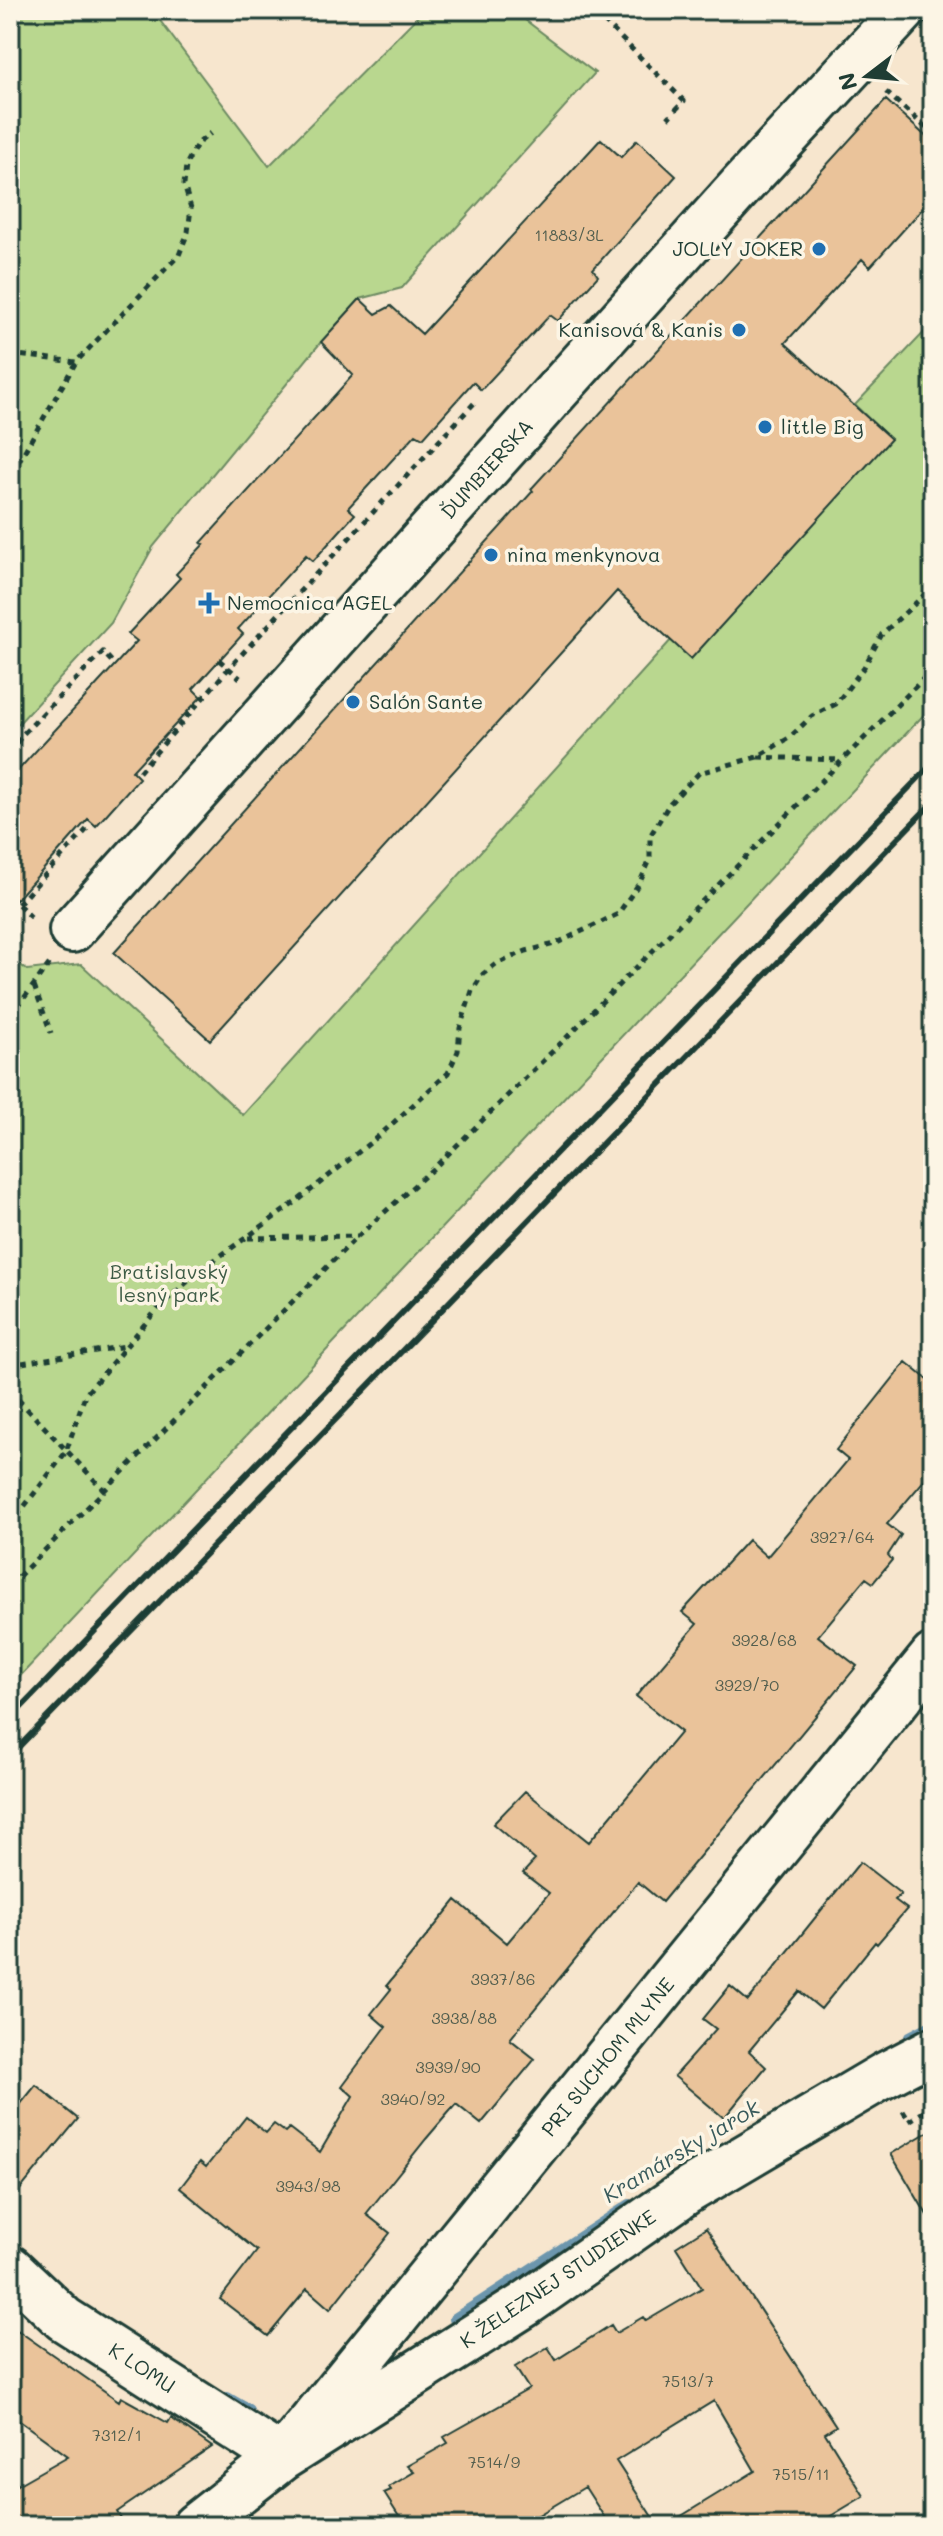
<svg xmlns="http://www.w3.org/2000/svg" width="943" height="2536" viewBox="0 0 943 2536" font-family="Mali,sans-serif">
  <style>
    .green { fill: #b9d78f; stroke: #6c8a62; stroke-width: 2 }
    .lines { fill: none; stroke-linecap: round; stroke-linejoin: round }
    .stream { stroke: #6c96ad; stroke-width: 12 }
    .building { fill: #eac39a; stroke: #1f3d34; stroke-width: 2 }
    .minor-casing { stroke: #1f3d34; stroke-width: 50 }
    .path { stroke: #1f3d34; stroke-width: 5; stroke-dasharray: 6 6; stroke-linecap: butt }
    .minor { stroke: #fcf5e5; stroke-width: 44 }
    .rail { stroke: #1f3d34; stroke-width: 6 }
    .poi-dot { fill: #1f6fb2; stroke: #fcf5e5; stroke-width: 3 }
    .labels { text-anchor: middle; stroke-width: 7; stroke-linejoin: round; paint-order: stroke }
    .number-label { font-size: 16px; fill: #525e4e }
    .poi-label { font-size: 20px; fill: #1f3d34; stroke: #fcf5e5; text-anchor: start }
    .street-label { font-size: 20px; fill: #1f3d34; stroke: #fcf5e5 }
    .park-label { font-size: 20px; fill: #3e5c46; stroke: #fcf5e5 }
    .water-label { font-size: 22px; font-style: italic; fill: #395b5c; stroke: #fcf5e5 }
  </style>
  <rect width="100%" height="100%" fill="#f7e6ce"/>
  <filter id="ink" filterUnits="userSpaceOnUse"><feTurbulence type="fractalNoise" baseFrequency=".0125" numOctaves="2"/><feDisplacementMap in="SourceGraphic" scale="16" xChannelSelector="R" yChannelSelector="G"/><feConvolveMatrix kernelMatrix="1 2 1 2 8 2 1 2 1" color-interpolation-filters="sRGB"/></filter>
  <g filter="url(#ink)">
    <path class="green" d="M10,10H152L269,166L424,10H512L595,73L402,288L360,299L321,342L153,547L111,623L10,733Z
      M933,323V705L10,1687V957L27,970L81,964L243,1115L672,639L890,439L855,405Z"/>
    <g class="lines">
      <path class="stream" d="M910,2037L933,2025
        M455,2319L630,2205
        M227,2398L248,2410"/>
    </g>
    <path class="building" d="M886,100L933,143V197L870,267L862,259L785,343L891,439L691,659L617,591L210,1040L114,953L533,491L531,489Z
      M601,139L621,157L637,140L676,176L593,269L598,276L558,321L550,315L481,390L473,382L423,438L416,434L348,508L355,514L313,561L306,555L238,629L243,634L193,689L201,697L132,771L139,778L96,826L88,819L10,907V779L137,641L128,634L180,578L176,574L204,544L201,543L353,375L321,342L360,299L376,314L391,306L422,334Z
      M906,1362L933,1384V1470L887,1524L901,1535L888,1555L892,1560L873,1583L866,1578L818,1636L857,1666L662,1902L638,1882L510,2039L535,2059L481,2124L456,2104L426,2139L366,2214L390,2233L330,2309L307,2289L268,2336L220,2299L257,2251L180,2188L200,2162L206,2167L246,2117L266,2133L274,2124L285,2132L289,2128L320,2152L353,2096L342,2086L386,2027L371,2014L391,1989L387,1985L456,1900L507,1943L549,1893L523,1873L535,1860L493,1824L525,1791L589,1842L681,1732L636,1696L697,1624L682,1612L748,1540L767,1557L848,1460L836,1450Z
      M860,1862L901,1894L895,1900L907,1909L877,1944L875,1942L821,2009L799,1991L749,2051L766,2067L724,2118L674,2076L716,2029L703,2019L730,1986L748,2001Z
      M36,2085L78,2119L10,2202V2117Z
      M933,2129V2225L891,2154Z
      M706,2228L836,2426L825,2433L864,2496L814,2526H665L755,2471L714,2401L616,2461L658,2526H610L585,2487L520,2526H405L384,2493L391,2490L389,2487L414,2472L407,2466L448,2443L444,2437L529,2389L515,2367L548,2347L556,2360L611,2325L616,2333L643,2317L646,2321L702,2288L676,2247Z
      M10,2325L119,2401L121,2397L168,2423L171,2418L212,2447L117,2512L125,2526H10V2489L68,2456L10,2414Z"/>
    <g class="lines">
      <defs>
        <path id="minor" d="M72,930L740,187L904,10
          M10,2268L64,2319L282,2458
          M282,2458L933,1656
          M195,2526L282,2458L524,2305L686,2192L883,2076L933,2050"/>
      </defs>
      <use href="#minor" class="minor-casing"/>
      <path class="path" d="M604,21L684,101L668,118
        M886,92L933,134
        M10,354L76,362
        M10,470L16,466L76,362L179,255L188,232L191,208L184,185L186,165L197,144L211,133
        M219,660L240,678
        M10,753L22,735L103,652L113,663
        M758,757L840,760
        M139,772L229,668L477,400
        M10,896L32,918
        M10,913L89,827
        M34,986L51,1033
        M10,1017L50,963
        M248,1238L358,1236
        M10,1365L126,1346
        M10,1391L105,1491
        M10,1525L66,1452L85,1395L160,1306L202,1269L296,1202L381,1134L448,1073L458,1051L460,1028L472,991L483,974L496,964L526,951L555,944L618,914L640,882L650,860V836L670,803L699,773L757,757L789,738L812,716L836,704L864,667L882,634L933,587
        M10,1585L358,1236L436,1166L567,1037L933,669
        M903,2111L909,2121L933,2106"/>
      <use href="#minor" class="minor"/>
      <path class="rail" d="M10,1719L933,763
        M10,1756L933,802"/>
    </g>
  </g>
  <g class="poi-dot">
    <circle cx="819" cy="249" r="8"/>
    <circle cx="739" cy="330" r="8"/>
    <circle cx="765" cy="427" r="8"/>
    <circle cx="491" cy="555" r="8"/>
    <path d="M205 591h8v8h8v8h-8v8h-8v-8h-8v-8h8z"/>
    <circle cx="353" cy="702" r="8"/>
  </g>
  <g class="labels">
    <g class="number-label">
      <text x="569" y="241">11883/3L</text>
      <text x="842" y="1543">3927/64</text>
      <text x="764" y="1646">3928/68</text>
      <text x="747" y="1691">3929/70</text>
      <text x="503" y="1985">3937/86</text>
      <text x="464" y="2024">3938/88</text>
      <text x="448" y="2073">3939/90</text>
      <text x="413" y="2105">3940/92</text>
      <text x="308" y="2192">3943/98</text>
      <text x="688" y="2387">7513/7</text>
      <text x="117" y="2441">7312/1</text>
      <text x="494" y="2468">7514/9</text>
      <text x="801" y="2480">7515/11</text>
    </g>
    <g class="poi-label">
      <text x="803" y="256" text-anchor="end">JOLLY JOKER</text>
      <text x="723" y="337" text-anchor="end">Kanisová &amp; Kanis</text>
      <text x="781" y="434">little Big</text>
      <text x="507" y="562">nina menkynova</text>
      <text x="227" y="610">Nemocnica AGEL</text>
      <text x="369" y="709">Salón Sante</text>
    </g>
    <g class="street-label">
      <text transform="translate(487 469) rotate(-48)" y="7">ĎUMBIERSKA</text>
      <text transform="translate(608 2057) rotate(-51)" y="7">PRI SUCHOM MLYNE</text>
      <text transform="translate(558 2279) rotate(-34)" y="7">K ŽELEZNEJ STUDIENKE</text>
      <text transform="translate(142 2368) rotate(33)" y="7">K LOMU</text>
    </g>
    <g class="park-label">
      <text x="169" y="1279">Bratislavský<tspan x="169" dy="23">lesný park</tspan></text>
    </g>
    <g class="water-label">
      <text transform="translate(681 2151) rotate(-31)" y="8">Kramársky jarok</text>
    </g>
  </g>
  <rect width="943" height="2536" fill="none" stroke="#fcf5e5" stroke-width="40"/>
  <rect x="20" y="20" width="903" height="2496" fill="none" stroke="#1f3d34" stroke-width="3" filter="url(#ink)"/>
  <g transform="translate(867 76) rotate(254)" stroke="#fcf5e5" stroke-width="6" paint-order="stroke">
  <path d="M0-6L14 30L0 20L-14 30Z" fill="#1f3d34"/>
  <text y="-12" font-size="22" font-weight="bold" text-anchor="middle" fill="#1f3d34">N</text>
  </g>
</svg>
